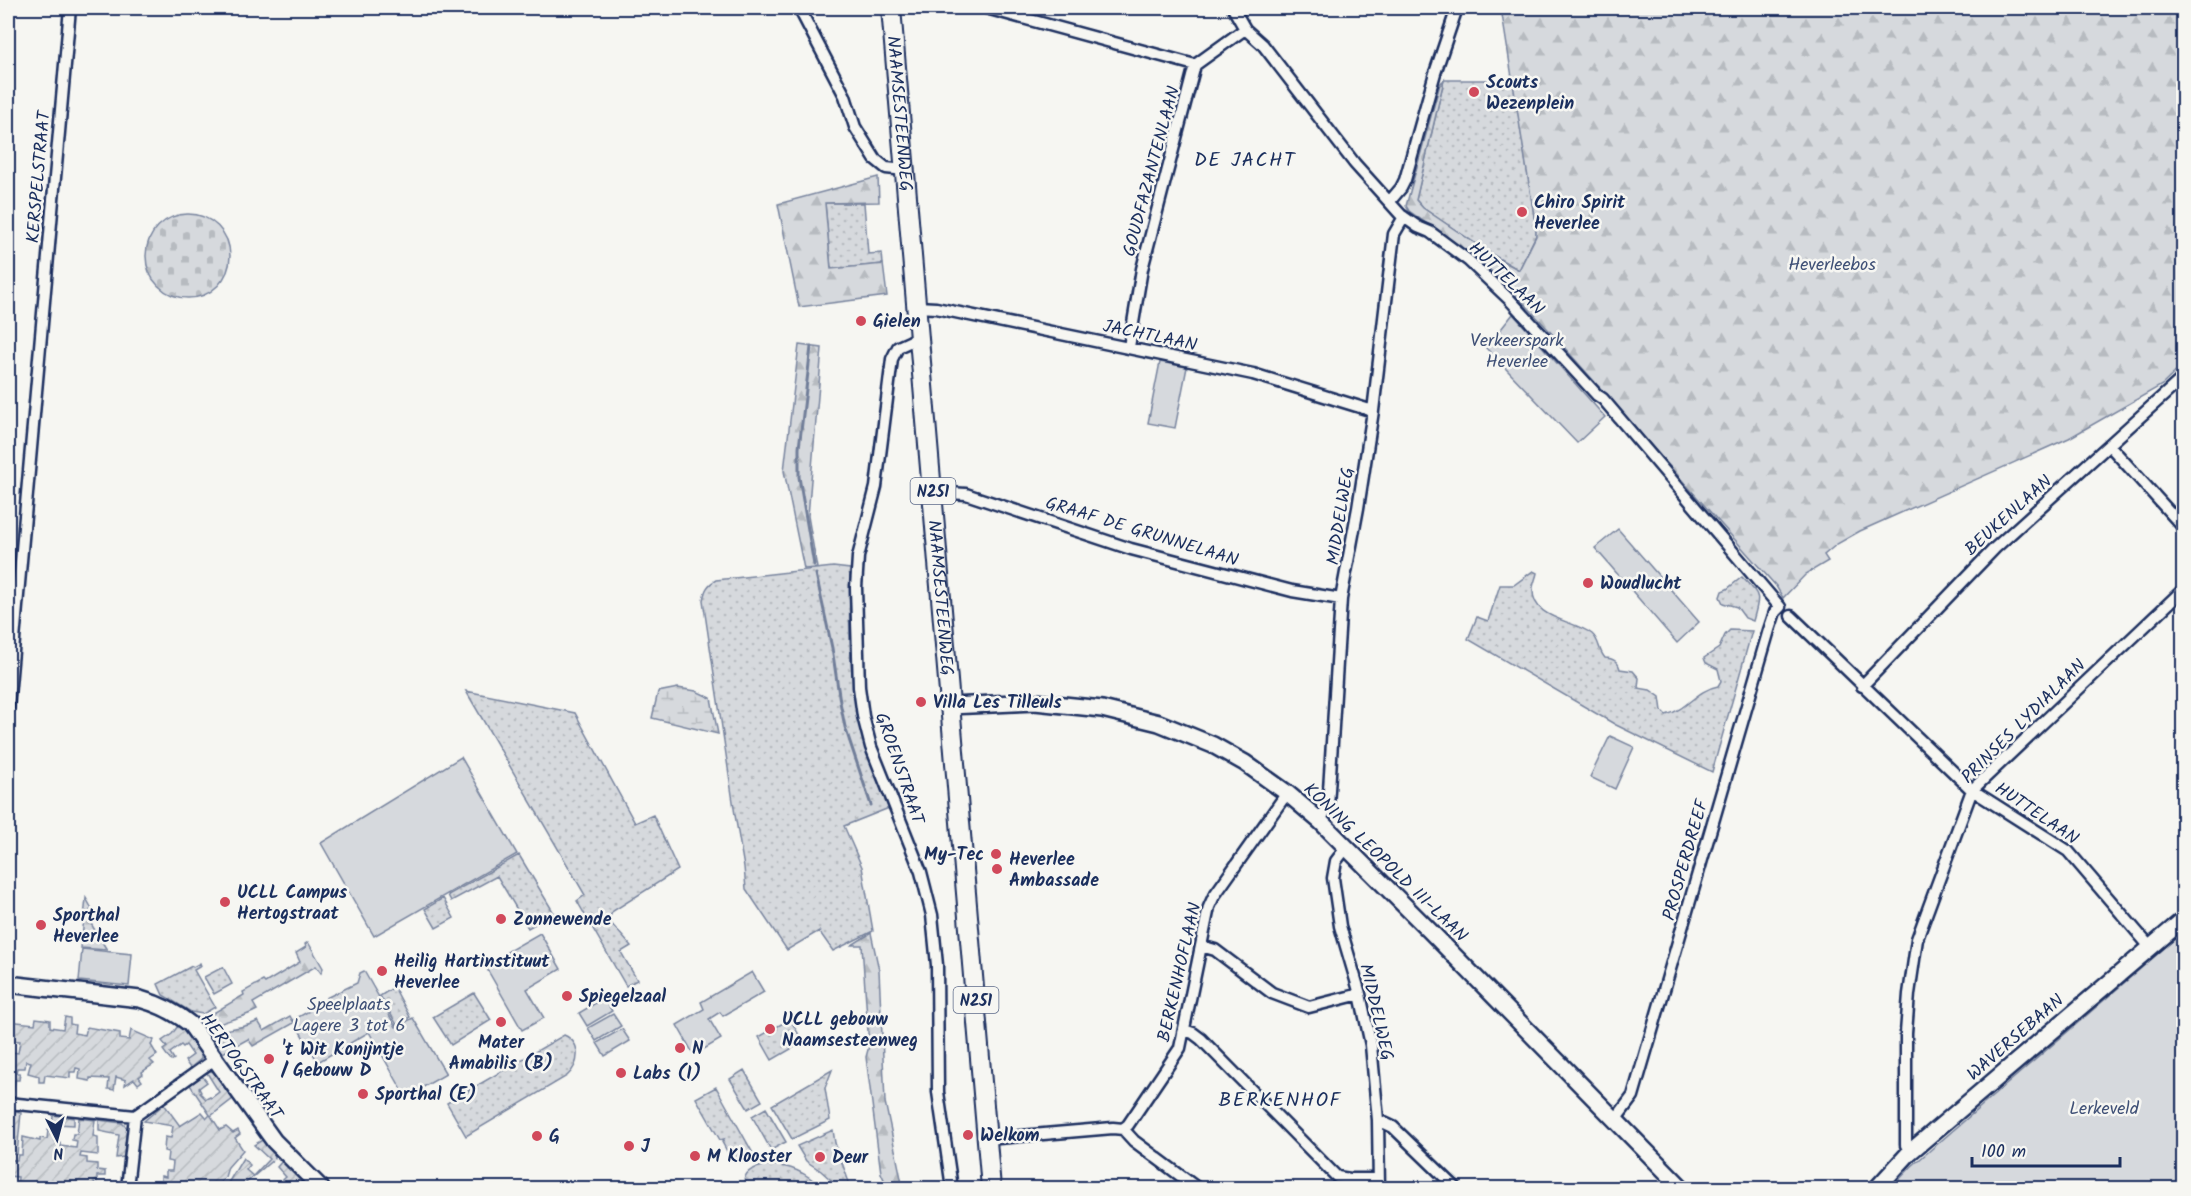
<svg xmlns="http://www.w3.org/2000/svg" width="2191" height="1196" viewBox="0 0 2191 1196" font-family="Kalam,sans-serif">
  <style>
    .grass { fill: url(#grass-dots); stroke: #78849e; stroke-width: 1.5 }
    .forest { fill: url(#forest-firs); stroke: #78849e; stroke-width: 1.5 }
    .wetland { fill: url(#wetland-marsh); stroke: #78849e; stroke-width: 1.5 }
    .cemetery { fill: url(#cemetery-stones); stroke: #78849e; stroke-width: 1.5 }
    .park { fill: #d6d9dd; stroke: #78849e; stroke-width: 1.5 }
    .garden { fill: url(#garden-furrows); stroke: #78849e; stroke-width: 1.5 }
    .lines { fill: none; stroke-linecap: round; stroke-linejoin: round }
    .stream { stroke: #717e99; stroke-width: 3 }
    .street-casing { stroke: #1b2f5e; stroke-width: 15 }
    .secondary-casing { stroke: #1b2f5e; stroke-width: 20 }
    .primary-casing { stroke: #1b2f5e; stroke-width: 22 }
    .street { stroke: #f6f6f2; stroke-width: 10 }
    .secondary { stroke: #f6f6f2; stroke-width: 15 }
    .primary { stroke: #f6f6f2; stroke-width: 18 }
    .poi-dot { fill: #d1495b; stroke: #f6f6f2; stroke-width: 2 }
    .labels { text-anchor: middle; stroke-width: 5; stroke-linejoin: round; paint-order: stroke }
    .shield { fill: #f6f6f2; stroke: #5d6b8a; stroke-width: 1.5 }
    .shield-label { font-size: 16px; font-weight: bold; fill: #1b2f5e }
    .poi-label { font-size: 18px; font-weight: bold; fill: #1b2f5e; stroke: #f6f6f2; text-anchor: start }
    .street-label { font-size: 18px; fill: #1b2f5e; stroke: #f6f6f2 }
    .park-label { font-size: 18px; fill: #405177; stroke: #f6f6f2 }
    .neighbourhood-label { font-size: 20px; letter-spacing: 1.5px; fill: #1b2f5e; stroke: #f6f6f2 }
  </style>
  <defs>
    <pattern id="grass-dots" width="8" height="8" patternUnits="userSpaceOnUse" patternTransform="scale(1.5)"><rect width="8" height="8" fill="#d6d9dd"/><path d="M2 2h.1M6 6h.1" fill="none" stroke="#b7bbc0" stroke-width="1.8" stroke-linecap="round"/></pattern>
    <pattern id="forest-firs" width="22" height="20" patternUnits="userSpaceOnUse" patternTransform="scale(1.5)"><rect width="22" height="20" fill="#d6d9dd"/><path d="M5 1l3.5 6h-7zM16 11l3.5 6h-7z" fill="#b7bbc0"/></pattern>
    <pattern id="wetland-marsh" width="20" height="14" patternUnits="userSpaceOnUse" patternTransform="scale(1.5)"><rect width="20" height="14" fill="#d6d9dd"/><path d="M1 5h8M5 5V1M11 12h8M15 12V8" fill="none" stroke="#b7bbc0"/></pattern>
    <pattern id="cemetery-stones" width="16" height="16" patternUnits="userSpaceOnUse" patternTransform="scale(1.5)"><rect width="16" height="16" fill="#d6d9dd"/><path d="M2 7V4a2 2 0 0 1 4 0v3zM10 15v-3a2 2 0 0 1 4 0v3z" fill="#b7bbc0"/></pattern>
    <pattern id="garden-furrows" width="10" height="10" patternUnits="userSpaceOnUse" patternTransform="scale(1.5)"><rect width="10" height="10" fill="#d6d9dd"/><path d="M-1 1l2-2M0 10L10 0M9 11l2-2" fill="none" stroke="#b7bbc0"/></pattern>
  </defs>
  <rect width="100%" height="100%" fill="#f6f6f2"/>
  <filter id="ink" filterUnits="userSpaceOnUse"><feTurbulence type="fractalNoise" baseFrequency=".0167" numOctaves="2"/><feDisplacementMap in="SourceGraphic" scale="12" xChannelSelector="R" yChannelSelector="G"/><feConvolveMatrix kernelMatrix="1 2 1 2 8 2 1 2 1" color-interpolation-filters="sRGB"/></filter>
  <g filter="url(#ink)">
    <path class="grass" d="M1444,80H1513L1536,228V235L1519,270L1488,252L1423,208L1416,200Z
      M825,203H864L868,254L882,253L883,264L831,269Z
      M833,567L850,569C849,620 848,675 860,725C866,754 878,781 889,808L844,826L862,867L873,931L833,951L819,931L787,950L746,889L744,867L735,815L703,600C705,590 707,585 716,580Z
      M1533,571L1537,573C1536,578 1534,582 1533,587C1530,620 1573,619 1592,634C1600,641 1598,650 1605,658C1613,658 1618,661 1620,669L1633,671L1639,678L1638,688L1650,690L1660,697L1662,711L1666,715C1687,710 1696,690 1718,686L1721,681L1718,669L1706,663L1704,658L1719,648L1725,635L1730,630L1752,631L1712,772L1616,725L1468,639L1477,617L1488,621L1500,585H1514Z
      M1742,577C1760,596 1761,594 1753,621L1745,618L1737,607L1723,603L1720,597L1722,591L1727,589Z
      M466,691L575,713L635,823L653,815L678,870L613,911L608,920L631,946L621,952L637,980L626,986L577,901L585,895Z
      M519,855L554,913L528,928L497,876L451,901L448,895Z
      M443,898L454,918L436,928L425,909Z
      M200,963L201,966L194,970L215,1007L203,1014L191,1012L163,995L158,984L192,966L193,967Z
      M223,967L232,984L214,994L204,977Z
      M394,987L410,1017L397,1025L380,996Z
      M474,993L491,1020L451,1045L433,1017Z
      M790,1019L803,1042L772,1060L759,1037Z
      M564,1035C582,1043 580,1064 567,1076L466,1136L447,1103Z
      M744,1070L762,1101L748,1109L730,1079Z
      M832,1070L825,1088L830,1120L792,1139L772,1105Z
      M716,1087L755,1157L745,1162L732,1160L722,1142L724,1139L720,1140L696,1098Z
      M766,1108L786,1142L771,1150L752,1116Z
      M833,1130L835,1143L851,1188H840L821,1171L806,1161L797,1146Z
      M767,1165C789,1164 807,1173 822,1188H800L792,1184L787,1188H745C741,1172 752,1168 767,1165Z"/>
    <path class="forest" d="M1501,8H2183V365L2162,385L2069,438L1860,531L1837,544L1824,555L1828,561L1806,574L1783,598L1776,586L1546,327L1502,280L1482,263L1492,255L1519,270L1536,236V228Z
      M1444,80L1416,200L1423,208L1488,252L1479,260L1409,211L1406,206L1440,84Z
      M878,177L879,202L825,203L831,269L883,264L887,296L799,307L778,204Z
      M799,345L822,348L808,516L817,568L804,569L784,471Z
      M86,898L92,909L85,914L107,950L81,948Z
      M871,933L879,970L885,1102L903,1188H888L881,1173L866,1057L869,1046L862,945H852Z
      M308,942L323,968L321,973L316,966L253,1003L257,1010C241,1019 226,1019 211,1028L205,1018L244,995L243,992L263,981L265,983L300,962L296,953L306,947L305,944Z
      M290,1016L294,1023L253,1046L248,1039L221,1054L212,1041L214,1034C228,1027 244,1029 258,1021L264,1031Z"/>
    <path class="wetland" d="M678,688L696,691L711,698L718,734L652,718L658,692Z"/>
    <path class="cemetery" d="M146 256a42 42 0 1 1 84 0a42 42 0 1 1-84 0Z"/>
    <path class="park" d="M1513,314L1605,417L1577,443L1486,348Z
      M1160,362L1187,367L1175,428L1148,423Z
      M1618,529L1699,622L1677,643L1595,548Z
      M1610,736L1634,747L1615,789L1590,777Z
      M461,757L517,854L374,936L321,843Z
      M2183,932V1188H1891L1912,1166Z
      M540,933L561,969L527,989L544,1018L522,1030L487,969L507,957L505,953Z
      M82,949L132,954L129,986L79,981Z
      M364,971L396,1027L413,1018L446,1074L406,1097L369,1032L318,1062L293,1020L327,1001L326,998L357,983L360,973Z
      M752,972L764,992L723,1016L720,1012L709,1019L721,1039L694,1055L677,1025L704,1009L701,1002Z
      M604,998L612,1011L587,1026L579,1013Z
      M613,1014L621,1026L596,1041L588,1028Z
      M622,1029L630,1041L605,1056L597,1043Z"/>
    <path class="garden" d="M65,1017L70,1018V1024L75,1025L74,1033L85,1035L87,1027L120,1033V1039L129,1040L131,1030L154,1040L151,1045L157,1055L150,1060L154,1064L142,1072L143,1074L139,1077L142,1081L138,1084L134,1079L125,1085L126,1080L116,1077L114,1090L108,1089L109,1079L90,1078V1081L79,1079L80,1069L76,1068L75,1072H70V1078L45,1075L44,1082H39V1076L28,1073L31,1062L26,1061L25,1068H17L16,1073H20L19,1080H15L13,1096H8V1072L12,1052L18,1053L20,1041L10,1040V1031H8V1021L35,1024L36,1018L50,1020V1027L63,1029Z
      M178,1026L183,1028L201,1053V1059L190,1068L185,1061L193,1055L186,1045L183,1047L181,1045L170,1053L174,1059L171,1061L163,1050L167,1047L162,1041L172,1034Z
      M210,1071L215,1072L234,1098L211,1116L220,1130L226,1127L233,1133L238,1130L240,1134L235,1138L243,1150L228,1167L225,1177L217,1186L219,1188H161V1176L166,1177V1171H172L173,1162L167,1161L168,1152L164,1151L165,1137L171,1138L173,1126L144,1121L164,1104L180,1126L202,1112L207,1118L210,1115L190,1085L202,1076L207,1082L199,1088L201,1092L200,1093L206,1099L210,1097L211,1098L219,1092L207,1073Z
      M8,1111L21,1113L17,1154H11V1149H8Z
      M53,1115L74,1118V1125L56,1124L55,1141L60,1142V1146L76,1148L77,1141L72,1140L73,1134H77L79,1118L95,1120L93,1136L98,1137V1155L81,1153L80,1157L87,1158V1163L97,1164V1170L105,1171V1176H97V1181L94,1182L95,1188H17L18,1177L8,1176V1160H17L18,1155H22L23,1137L40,1141V1138L47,1139L48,1130H52Z
      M99,1120L122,1123L127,1128L124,1157L116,1158L119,1135L99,1131Z
      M264,1139L273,1151L275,1158L240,1188H225L243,1158L250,1165L246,1170L253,1176L269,1159L254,1145Z
      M282,1161L304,1183L299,1188L292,1184L288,1188H274L286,1177L277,1167Z"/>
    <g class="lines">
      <path class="stream" d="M811,347L799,448V477L814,565
        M816,574L832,648L840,702L845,727L871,805"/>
      <defs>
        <path id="street" d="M799,8L845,96L855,127L875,159L886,168L905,170
          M986,8L1195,65
          M1233,8L1245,29L1263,45L1355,164L1401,215L1418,227L1430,232L1469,261L1509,299L1597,395L1603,399L1780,607L1775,612L1769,630L1633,1096L1615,1120
          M1390,201L1401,188L1405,180L1435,73L1457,8
          M917,307L936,308L1253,374L1373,411
          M920,337L898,347L892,359L876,487L858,557L856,588L859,687L863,716L871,747L921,872L932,915L937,965L938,1092L952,1188
          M1129,347L1142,269L1195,65L1245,29
          M2109,445L2184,528
          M933,495L948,493L966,494L1131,549L1292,591L1341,599
          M1791,616L1972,790L2068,851L2150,947
          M1862,686L1995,548L2184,377
          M8,708L70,8
          M1320,821L1328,806L1341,599L1358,508L1373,411L1394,234L1404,217
          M1346,848L1336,861L1333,878L1340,926L1360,994L1371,1045L1378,1120L1379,1188
          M1201,946L1215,950L1272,993L1309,1007L1360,994
          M1184,1030L1193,1033L1201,1039L1337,1177L1350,1179H1379
          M8,1103L135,1116
          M1378,1120L1393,1127L1456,1188
          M1123,1129L1128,1125L1180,1048L1209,907L1214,896L1287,793
          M987,1139L1113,1128L1123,1129L1134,1141L1197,1188
          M1910,1152L1906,1145V1033L1909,994L1917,939L1972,790L2184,589
          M127,1188L135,1116L215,1059"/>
        <path id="secondary" d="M950,706L1035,702L1102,709L1159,723L1213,745L1245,763L1287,793L1320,821L1431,932L1682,1188
          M8,984L140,999C158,1004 175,1012 190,1024L274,1141L321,1188
          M1877,1188L1910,1152L2184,919"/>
        <g id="primary">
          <path id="s1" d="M891,8L991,1188"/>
        </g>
      </defs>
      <use href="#street" class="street-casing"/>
      <use href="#secondary" class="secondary-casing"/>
      <use href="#primary" class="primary-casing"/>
      <use href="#street" class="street"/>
      <use href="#secondary" class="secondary"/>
      <use href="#primary" class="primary"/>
    </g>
  </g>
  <g class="poi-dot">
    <circle cx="1474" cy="92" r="6"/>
    <circle cx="1522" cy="212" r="6"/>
    <circle cx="861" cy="321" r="6"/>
    <circle cx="1588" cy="583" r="6"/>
    <circle cx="921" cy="702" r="6"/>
    <circle cx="996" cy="854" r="6"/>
    <circle cx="997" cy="869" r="6"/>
    <circle cx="225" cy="902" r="6"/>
    <circle cx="501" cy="919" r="6"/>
    <circle cx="41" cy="925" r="6"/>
    <circle cx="382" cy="971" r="6"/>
    <circle cx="567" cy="996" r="6"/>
    <circle cx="501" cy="1022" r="6"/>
    <circle cx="770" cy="1029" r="6"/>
    <circle cx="680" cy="1048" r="6"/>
    <circle cx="269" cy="1059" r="6"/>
    <circle cx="621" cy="1073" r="6"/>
    <circle cx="363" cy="1094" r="6"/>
    <circle cx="968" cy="1135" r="6"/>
    <circle cx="537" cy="1136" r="6"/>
    <circle cx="629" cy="1146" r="6"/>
    <circle cx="695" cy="1156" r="6"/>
    <circle cx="820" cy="1157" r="6"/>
  </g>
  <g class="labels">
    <g class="shield">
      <rect x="910.5" y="478" width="45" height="26" rx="4.5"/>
      <rect x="953.5" y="987" width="45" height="26" rx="4.5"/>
    </g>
    <g class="shield-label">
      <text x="933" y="497">N251</text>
      <text x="976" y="1006">N251</text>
    </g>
    <g class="poi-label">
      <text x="1486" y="88">Scouts<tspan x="1486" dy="21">Wezenplein</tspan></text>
      <text x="1534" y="208">Chiro Spirit<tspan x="1534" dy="21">Heverlee</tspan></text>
      <text x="873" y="327">Gielen</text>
      <text x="1600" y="589">Woudlucht</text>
      <text x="933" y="708">Villa Les Tilleuls</text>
      <text x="984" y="860" text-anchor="end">My-Tec</text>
      <text x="1009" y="865">Heverlee<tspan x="1009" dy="21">Ambassade</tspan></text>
      <text x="237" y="898">UCLL Campus<tspan x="237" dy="21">Hertogstraat</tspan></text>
      <text x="53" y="921">Sporthal<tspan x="53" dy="21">Heverlee</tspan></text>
      <text x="513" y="925">Zonnewende</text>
      <text x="394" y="967">Heilig Hartinstituut<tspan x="394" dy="21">Heverlee</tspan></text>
      <text x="579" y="1002">Spiegelzaal</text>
      <text x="782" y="1025">UCLL gebouw<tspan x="782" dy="21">Naamsesteenweg</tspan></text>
      <text x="501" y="1048" text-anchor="middle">Mater<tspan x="501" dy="21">Amabilis (B)</tspan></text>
      <text x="692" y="1054">N</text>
      <text x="281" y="1055">'t Wit Konijntje<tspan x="281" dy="21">/ Gebouw D</tspan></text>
      <text x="633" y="1079">Labs (I)</text>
      <text x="375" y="1100">Sporthal (E)</text>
      <text x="980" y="1141">Welkom</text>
      <text x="549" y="1142">G</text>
      <text x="641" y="1152">J</text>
      <text x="707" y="1162">M Klooster</text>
      <text x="832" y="1163">Deur</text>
    </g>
    <g class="street-label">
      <text dy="6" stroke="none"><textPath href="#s1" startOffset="106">NAAMSESTEENWEG</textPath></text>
      <text transform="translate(1151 171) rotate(-75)" y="6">GOUDFAZANTENLAAN</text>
      <text transform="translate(38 177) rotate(-85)" y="6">KERSPELSTRAAT</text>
      <text transform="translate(1507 278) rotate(44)" y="6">HUTTELAAN</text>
      <text transform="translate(1150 335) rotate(12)" y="6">JACHTLAAN</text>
      <text transform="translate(2008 515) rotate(-42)" y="6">BEUKENLAAN</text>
      <text transform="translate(1340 516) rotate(-81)" y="6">MIDDELWEG</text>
      <text transform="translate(1142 531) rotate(17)" y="6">GRAAF DE GRUNNELAAN</text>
      <text dy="6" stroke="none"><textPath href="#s1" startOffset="592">NAAMSESTEENWEG</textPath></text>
      <text transform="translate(2023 721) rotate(-45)" y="6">PRINSES LYDIALAAN</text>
      <text transform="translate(900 768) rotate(71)" y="6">GROENSTRAAT</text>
      <text transform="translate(2037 813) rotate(34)" y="6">HUTTELAAN</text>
      <text transform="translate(1685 860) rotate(-74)" y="6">PROSPERDREEF</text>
      <text transform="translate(1386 862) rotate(44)" y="6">KONING LEOPOLD III-LAAN</text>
      <text transform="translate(1179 972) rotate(-77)" y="6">BERKENHOFLAAN</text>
      <text transform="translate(1377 1012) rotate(77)" y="6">MIDDELWEG</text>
      <text transform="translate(2015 1037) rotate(-41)" y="6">WAVERSEBAAN</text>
      <text transform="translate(242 1066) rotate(54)" y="6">HERTOGSTRAAT</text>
    </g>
    <g class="park-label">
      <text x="1832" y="270">Heverleebos</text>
      <text x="1517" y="346">Verkeerspark<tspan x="1517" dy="21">Heverlee</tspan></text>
      <text x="349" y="1010">Speelplaats<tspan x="349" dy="21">Lagere 3 tot 6</tspan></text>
      <text x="2104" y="1114">Lerkeveld</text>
    </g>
    <g class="neighbourhood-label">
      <text x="1245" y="166">DE JACHT</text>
      <text x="1280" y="1106">BERKENHOF</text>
    </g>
  </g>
  <rect width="2191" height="1196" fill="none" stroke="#f6f6f2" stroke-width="30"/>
  <rect x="15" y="15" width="2161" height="1166" fill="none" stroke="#1b2f5e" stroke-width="2" filter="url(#ink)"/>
  <g transform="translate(57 1139) rotate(174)" stroke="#f6f6f2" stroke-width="4.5" paint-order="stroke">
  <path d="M0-4.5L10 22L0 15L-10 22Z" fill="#1b2f5e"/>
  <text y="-9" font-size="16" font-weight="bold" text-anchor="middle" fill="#1b2f5e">N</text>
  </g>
  <path d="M1972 1157v9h148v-9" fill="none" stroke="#1b2f5e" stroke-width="3"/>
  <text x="1981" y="1157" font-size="18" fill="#1b2f5e" stroke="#f6f6f2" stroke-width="4.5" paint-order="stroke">100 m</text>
</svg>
